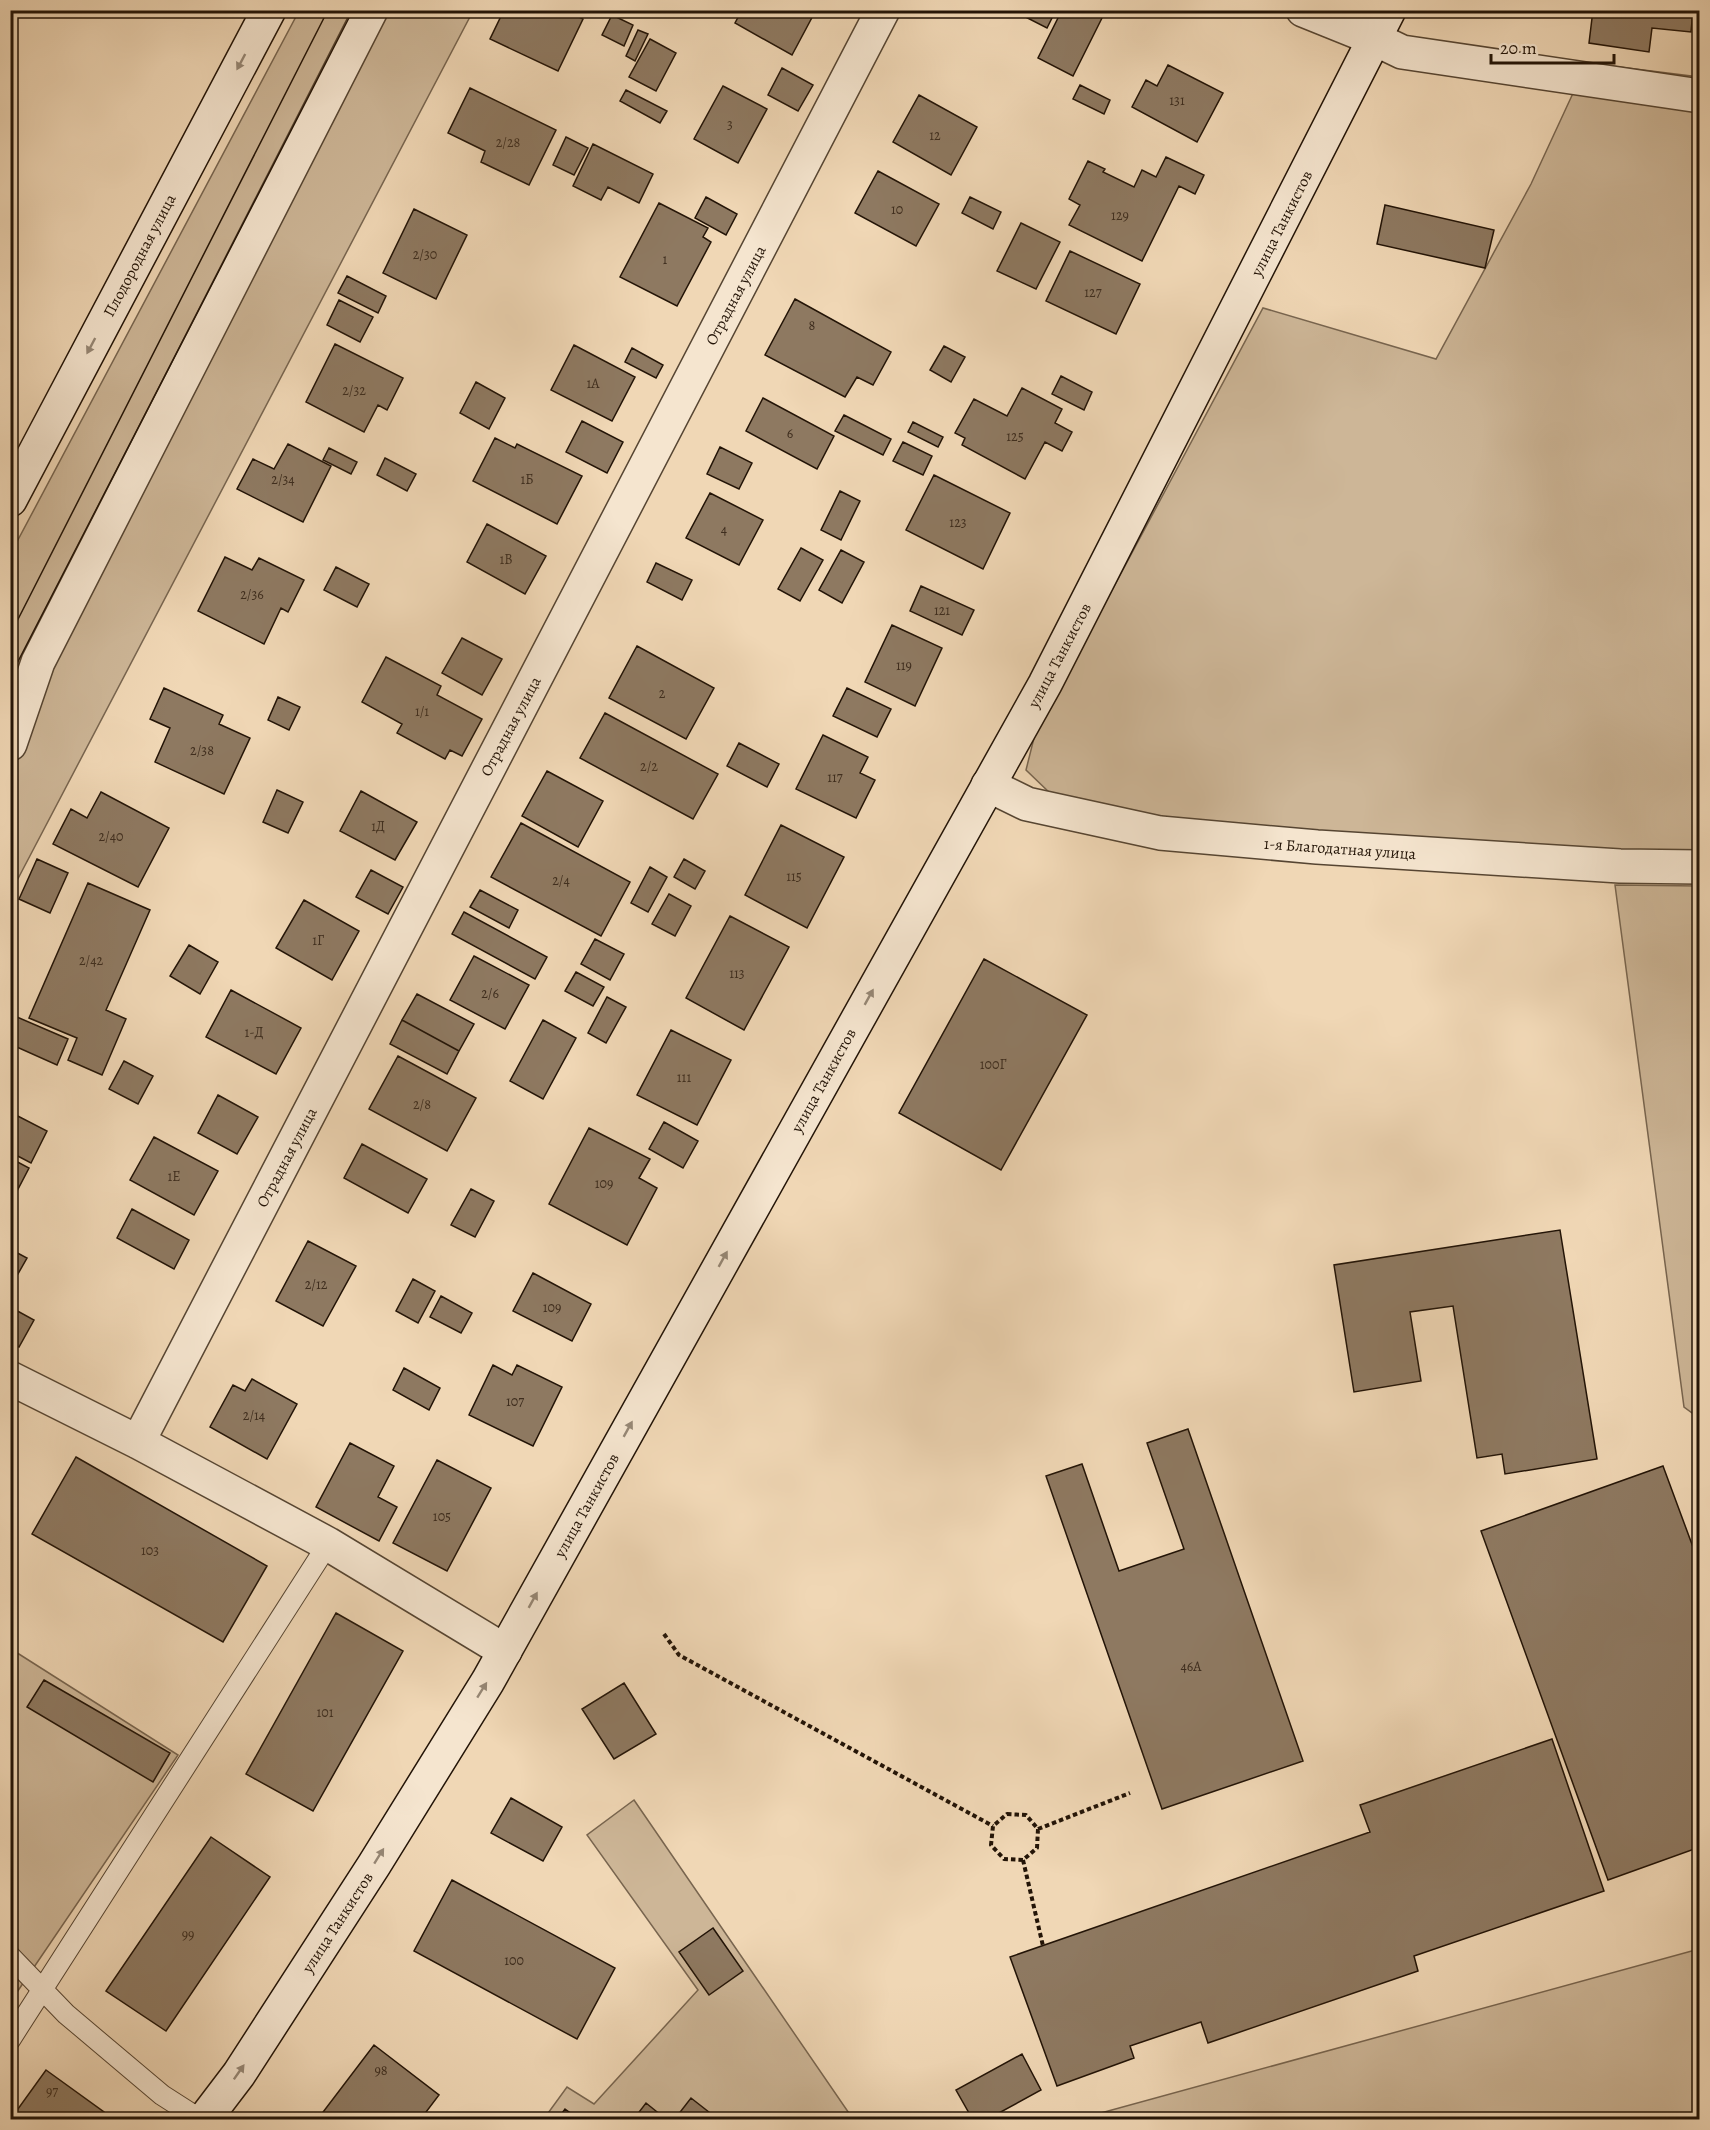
<svg xmlns="http://www.w3.org/2000/svg" width="1710" height="2130" viewBox="0 0 1710 2130" font-family="Alegreya,serif">
  <style>
    .green { fill: #cdb697; stroke: #78654f; stroke-width: 1.5 }
    .building { fill: #8e7961; stroke: #231407; stroke-width: 1.5 }
    .lines { fill: none; stroke-linecap: round; stroke-linejoin: round }
    .lane-casing { stroke: #564532; stroke-width: 22 }
    .street-casing { stroke: #564532; stroke-width: 36 }
    .secondary-casing { stroke: #231407; stroke-width: 36 }
    .path { stroke: #231407; stroke-width: 4; stroke-dasharray: 4.5 3; stroke-linecap: butt }
    .lane { stroke: #f5e5cf; stroke-width: 20 }
    .street { stroke: #f5e5cf; stroke-width: 33 }
    .secondary { stroke: #f5e5cf; stroke-width: 33 }
    .tram { stroke: #231407; stroke-width: 1.5 }
    .oneway { fill: #968775 }
    .labels { text-anchor: middle; stroke-width: 4.5; stroke-linejoin: round; paint-order: stroke }
    .number-label { font-size: 14px; fill: #3e2d1e }
    .street-label { font-size: 16px; fill: #231407; stroke: #f5e5cf }
  </style>
  <rect width="100%" height="100%" fill="#f0d7b5"/>
  <filter id="stains"><feTurbulence type="fractalNoise" baseFrequency=".00333" numOctaves="4"/><feColorMatrix values="0 0 0 0 .2 0 0 0 0 .09 0 0 0 0 .02 0 0 0 .5 -.17"/></filter>
  <radialGradient id="worn" r=".72"><stop offset=".6" stop-color="#630" stop-opacity="0"/><stop offset="1" stop-color="#630" stop-opacity=".3"/></radialGradient>
  <path class="green" d="M299,11H473L11,892V553Z
    M1587,63L1699,77V851L1619,852L1179,821L1051,794L1026,770L1035,734L1263,308L1436,359L1531,184Z
    M1615,885L1699,886V1418L1684,1407Z
    M11,1649L178,1755L11,2001Z
    M634,1800L853,2119L543,2120L567,2087L594,2104L698,1990L587,1835Z
    M1699,1949V2119H1079Z"/>
  <path class="building" d="M504,10H565L583,19L558,71L490,39Z
    M742,10H816L792,55L735,23Z
    M1012,10H1056L1047,28Z
    M1062,10H1106L1073,76L1038,58Z
    M1593,10H1693L1691,32L1652,28L1649,52L1589,43Z
    M612,15L633,25L624,46L602,35Z
    M638,30L648,34L635,61L626,56Z
    M650,39L676,53L656,91L629,77Z
    M1168,65L1223,93L1197,142L1132,107L1146,80L1157,86Z
    M782,68L813,85L798,111L768,95Z
    M1080,85L1110,100L1104,114L1073,99Z
    M723,86L767,109L738,163L694,139Z
    M470,88L556,130L529,185L481,162L485,151L448,133Z
    M626,90L667,111L660,123L620,101Z
    M919,95L977,127L951,175L893,142Z
    M566,137L588,148L574,175L553,165Z
    M593,144L653,174L639,203L608,187L601,200L573,186Z
    M1166,157L1204,175L1195,194L1179,186L1142,261L1069,225L1080,205L1069,199L1088,161L1105,169L1103,172L1134,187L1142,170L1156,177Z
    M878,171L939,204L916,246L855,213Z
    M706,197L737,214L726,235L695,218Z
    M970,197L1001,212L993,229L962,213Z
    M659,203L708,228L703,237L711,242L677,306L620,277Z
    M1385,205L1494,230L1485,268L1377,244Z
    M414,209L467,235L436,299L383,273Z
    M1021,223L1060,242L1036,289L997,271Z
    M1070,251L1140,284L1116,334L1046,301Z
    M347,276L386,296L378,313L338,293Z
    M795,299L891,352L873,385L857,377L845,397L765,355Z
    M339,300L373,317L360,342L327,325Z
    M335,344L403,378L387,410L378,405L364,432L306,402Z
    M574,345L635,377L612,421L551,390Z
    M944,346L965,357L951,382L930,370Z
    M632,348L663,365L656,378L625,362Z
    M1061,376L1092,392L1084,410L1052,394Z
    M476,382L505,398L489,429L460,413Z
    M1022,388L1062,409L1055,423L1072,432L1062,451L1045,442L1025,479L962,445L965,438L955,433L974,399L1007,416Z
    M763,398L834,436L817,469L746,431Z
    M844,415L891,439L883,455L835,431Z
    M582,421L623,442L607,473L566,452Z
    M913,422L943,437L938,447L908,432Z
    M495,438L515,448L517,444L582,476L557,524L473,481Z
    M903,442L932,456L923,475L893,461Z
    M288,444L331,466L303,522L237,489L253,459L274,469Z
    M720,447L752,463L739,489L707,474Z
    M329,448L357,462L351,474L323,460Z
    M385,458L416,474L407,491L377,475Z
    M934,475L1010,513L983,569L906,530Z
    M840,491L860,501L841,540L821,530Z
    M710,493L763,520L739,565L686,538Z
    M487,524L546,556L525,594L467,562Z
    M801,548L823,560L800,601L778,589Z
    M841,550L864,562L842,603L819,590Z
    M225,557L252,570L259,558L304,580L288,612L281,608L264,644L198,611Z
    M656,563L692,580L682,600L647,582Z
    M336,567L369,584L357,607L324,590Z
    M921,586L974,610L962,635L910,611Z
    M892,625L942,648L915,706L865,682Z
    M462,638L502,659L482,695L442,673Z
    M637,646L714,688L686,739L609,698Z
    M386,657L441,686L437,695L482,719L462,756L450,750L445,759L397,733L402,724L362,702Z
    M164,688L223,715L219,724L250,738L224,794L155,762L170,728L150,719Z
    M847,688L891,709L877,737L833,716Z
    M278,697L300,707L289,730L268,720Z
    M605,713L718,774L693,819L580,758Z
    M823,735L868,757L860,773L875,780L856,818L796,789Z
    M739,743L779,764L767,787L727,766Z
    M547,771L603,801L578,847L522,816Z
    M277,790L303,802L288,833L263,822Z
    M361,791L417,822L395,860L340,831Z
    M101,792L169,828L138,887L53,844L71,809L87,818Z
    M521,823L630,882L601,936L491,877Z
    M781,825L844,857L807,928L745,895Z
    M37,859L68,873L50,913L19,899Z
    M684,859L705,871L695,889L674,877Z
    M650,867L667,877L648,912L631,903Z
    M371,870L403,887L388,914L356,897Z
    M88,883L150,910L106,1010L126,1019L102,1075L68,1060L77,1038L29,1018Z
    M480,890L518,910L509,928L470,907Z
    M669,894L691,906L675,936L652,924Z
    M304,900L359,931L332,980L276,948Z
    M464,912L547,957L535,979L452,934Z
    M730,916L789,947L744,1030L686,998Z
    M595,939L624,954L610,980L581,964Z
    M189,945L218,962L200,994L170,976Z
    M474,956L529,985L505,1029L450,1000Z
    M984,959L1087,1015L1001,1170L899,1113Z
    M576,972L604,987L593,1006L565,991Z
    M231,990L301,1028L276,1074L206,1037Z
    M417,994L474,1024L459,1051L402,1020Z
    M607,997L626,1007L606,1043L588,1033Z
    M10,1014L68,1039L57,1065L10,1044Z
    M402,1020L459,1051L447,1074L390,1044Z
    M543,1020L576,1038L543,1099L510,1081Z
    M671,1030L731,1060L697,1125L637,1095Z
    M398,1056L476,1098L447,1151L369,1109Z
    M124,1061L153,1076L138,1104L109,1089Z
    M218,1095L258,1117L237,1154L198,1133Z
    M10,1112L47,1131L31,1163L10,1152Z
    M664,1122L698,1141L683,1168L649,1149Z
    M589,1128L650,1159L639,1178L657,1188L627,1245L549,1204Z
    M154,1137L218,1171L194,1215L130,1180Z
    M362,1144L427,1179L408,1213L344,1178Z
    M10,1158L29,1168L16,1193L10,1190Z
    M471,1189L494,1201L475,1237L451,1225Z
    M132,1209L189,1240L174,1269L117,1238Z
    M1560,1230L1597,1459L1505,1474L1502,1454L1477,1458L1453,1306L1410,1312L1421,1381L1354,1392L1334,1265Z
    M308,1241L356,1266L323,1326L276,1301Z
    M10,1249L27,1258L10,1288Z
    M533,1273L591,1304L572,1341L513,1311Z
    M413,1279L435,1291L418,1323L396,1311Z
    M441,1296L472,1313L461,1333L430,1317Z
    M12,1308L34,1320L19,1347L10,1343V1311Z
    M493,1365L512,1375L517,1365L562,1387L533,1446L469,1415Z
    M404,1368L440,1388L429,1410L393,1390Z
    M252,1379L297,1404L267,1459L210,1427L233,1385L245,1391Z
    M1188,1429L1303,1761L1162,1809L1046,1476L1082,1464L1119,1571L1184,1549L1147,1443Z
    M350,1443L394,1466L378,1497L397,1507L379,1541L316,1507Z
    M76,1457L267,1566L223,1642L32,1534Z
    M437,1460L491,1488L447,1571L393,1543Z
    M1663,1466L1700,1566V1847L1608,1880L1481,1531Z
    M336,1613L403,1651L313,1811L246,1774Z
    M44,1680L170,1753L153,1782L27,1707Z
    M624,1683L656,1734L614,1759L582,1709Z
    M1552,1739L1604,1891L1414,1956L1418,1971L1208,2043L1201,2022L1130,2046L1134,2058L1057,2086L1010,1957L1370,1832L1360,1805Z
    M511,1798L562,1827L543,1861L491,1833Z
    M211,1837L270,1877L166,2031L106,1991Z
    M452,1880L615,1968L577,2039L414,1951Z
    M713,1928L743,1971L709,1995L679,1952Z
    M374,2045L439,2095L420,2120H317Z
    M1022,2054L1041,2090L986,2120H973L956,2090Z
    M46,2070L104,2112L98,2120H10Z
    M691,2098L719,2120H674Z
    M646,2103L667,2120H633Z
    M565,2109L580,2120H557Z"/>
  <g class="lines">
    <defs>
      <path id="lane" d="M10,1956L66,2014L162,2095L201,2120
        M10,2040L328,1544"/>
      <path id="street" d="M1303,10L1375,39L1402,52L1700,96
        M10,744L38,662L371,10
        M988,785L1027,804L1160,833L1317,847L1620,866L1700,867
        M10,1378L138,1442L328,1544L505,1651
        M138,1442L883,10"/>
      <path id="secondary" d="M10,500L269,10
        M204,2120L239,2074L374,1865L488,1681L1045,684L1389,10"/>
    </defs>
    <use href="#lane" class="lane-casing"/>
    <use href="#street" class="street-casing"/>
    <use href="#secondary" class="secondary-casing"/>
    <path class="path" d="M664,1634L679,1655L993,1826
      M1007,1814L1026,1815L1038,1829L1037,1848L1023,1860L1004,1859L991,1845L993,1826Z
      M1038,1829L1130,1793
      M1023,1860L1043,1946"/>
    <use href="#lane" class="lane"/>
    <use href="#street" class="street"/>
    <use href="#secondary" class="secondary"/>
    <path class="tram" d="M10,635L328,10
      M10,677L353,10"/>
  </g>
  <defs><path id="oneway-solid" d="M-6-.8H1V-3.2L6.5 0L1 3.2V.8H-6Z" transform="scale(1.5)"/></defs>
  <g class="oneway">
    <use href="#oneway-solid" transform="translate(241 62) rotate(118)"/>
    <use href="#oneway-solid" transform="translate(91 346) rotate(118)"/>
    <use href="#oneway-solid" transform="translate(869 997) rotate(-61)"/>
    <use href="#oneway-solid" transform="translate(723 1259) rotate(-61)"/>
    <use href="#oneway-solid" transform="translate(628 1429) rotate(-61)"/>
    <use href="#oneway-solid" transform="translate(533 1600) rotate(-61)"/>
    <use href="#oneway-solid" transform="translate(482 1690) rotate(-58)"/>
    <use href="#oneway-solid" transform="translate(379 1856) rotate(-58)"/>
    <use href="#oneway-solid" transform="translate(239 2072) rotate(-55)"/>
  </g>
  <g class="labels">
    <g class="number-label">
      <text x="1177" y="105">131</text>
      <text x="730" y="129">3</text>
      <text x="935" y="140">12</text>
      <text x="508" y="147">2/28</text>
      <text x="897" y="214">10</text>
      <text x="1120" y="220">129</text>
      <text x="425" y="259">2/30</text>
      <text x="665" y="264">1</text>
      <text x="1093" y="297">127</text>
      <text x="812" y="330">8</text>
      <text x="593" y="388">1А</text>
      <text x="354" y="395">2/32</text>
      <text x="790" y="438">6</text>
      <text x="1015" y="441">125</text>
      <text x="283" y="484">2/34</text>
      <text x="527" y="484">1Б</text>
      <text x="958" y="527">123</text>
      <text x="724" y="534">4</text>
      <text x="506" y="564">1В</text>
      <text x="252" y="599">2/36</text>
      <text x="942" y="615">121</text>
      <text x="904" y="670">119</text>
      <text x="662" y="698">2</text>
      <text x="422" y="716">1/1</text>
      <text x="202" y="755">2/38</text>
      <text x="649" y="771">2/2</text>
      <text x="835" y="782">117</text>
      <text x="378" y="831">1Д</text>
      <text x="111" y="841">2/40</text>
      <text x="794" y="881">115</text>
      <text x="561" y="885">2/4</text>
      <text x="318" y="945">1Г</text>
      <text x="91" y="965">2/42</text>
      <text x="737" y="978">113</text>
      <text x="490" y="998">2/6</text>
      <text x="254" y="1037">1-Д</text>
      <text x="993" y="1069">100Г</text>
      <text x="684" y="1082">111</text>
      <text x="422" y="1109">2/8</text>
      <text x="174" y="1181">1Е</text>
      <text x="604" y="1188">109</text>
      <text x="316" y="1289">2/12</text>
      <text x="552" y="1312">109</text>
      <text x="515" y="1406">107</text>
      <text x="254" y="1420">2/14</text>
      <text x="442" y="1521">105</text>
      <text x="150" y="1555">103</text>
      <text x="1191" y="1671">46А</text>
      <text x="325" y="1717">101</text>
      <text x="188" y="1939">99</text>
      <text x="514" y="1965">100</text>
      <text x="381" y="2075">98</text>
      <text x="52" y="2096">97</text>
    </g>
    <g class="street-label">
      <text transform="translate(1281 223) rotate(-63)" y="6">улица Танкистов</text>
      <text transform="translate(139 255) rotate(-62)" y="6">Плодородная улица</text>
      <text transform="translate(735 295) rotate(-62)" y="6">Отрадная улица</text>
      <text transform="translate(1059 655) rotate(-62)" y="6">улица Танкистов</text>
      <text transform="translate(510 726) rotate(-62)" y="6">Отрадная улица</text>
      <text transform="translate(1340 848) rotate(4)" y="6">1-я Благодатная улица</text>
      <text transform="translate(823 1080) rotate(-61)" y="6">улица Танкистов</text>
      <text transform="translate(286 1157) rotate(-62)" y="6">Отрадная улица</text>
      <text transform="translate(586 1505) rotate(-61)" y="6">улица Танкистов</text>
      <text transform="translate(337 1922) rotate(-57)" y="6">улица Танкистов</text>
    </g>
  </g>
  <rect width="1710" height="2130" fill="none" stroke="#f0d7b5" stroke-width="36"/>
  <rect x="12" y="12" width="1686" height="2106" fill="none" stroke="#231407" stroke-width="3"/>
  <rect x="18" y="18" width="1674" height="2094" fill="none" stroke="#231407" stroke-width="1.5"/>
  <path d="M1491 54v9h123v-9" fill="none" stroke="#231407" stroke-width="3"/>
  <text x="1500" y="54" font-size="18" fill="#231407" stroke="#f5e5cf" stroke-width="4.5" paint-order="stroke">20 m</text>
  <rect width="100%" height="100%" filter="url(#stains)"/>
  <rect width="100%" height="100%" fill="url(#worn)"/>
</svg>
